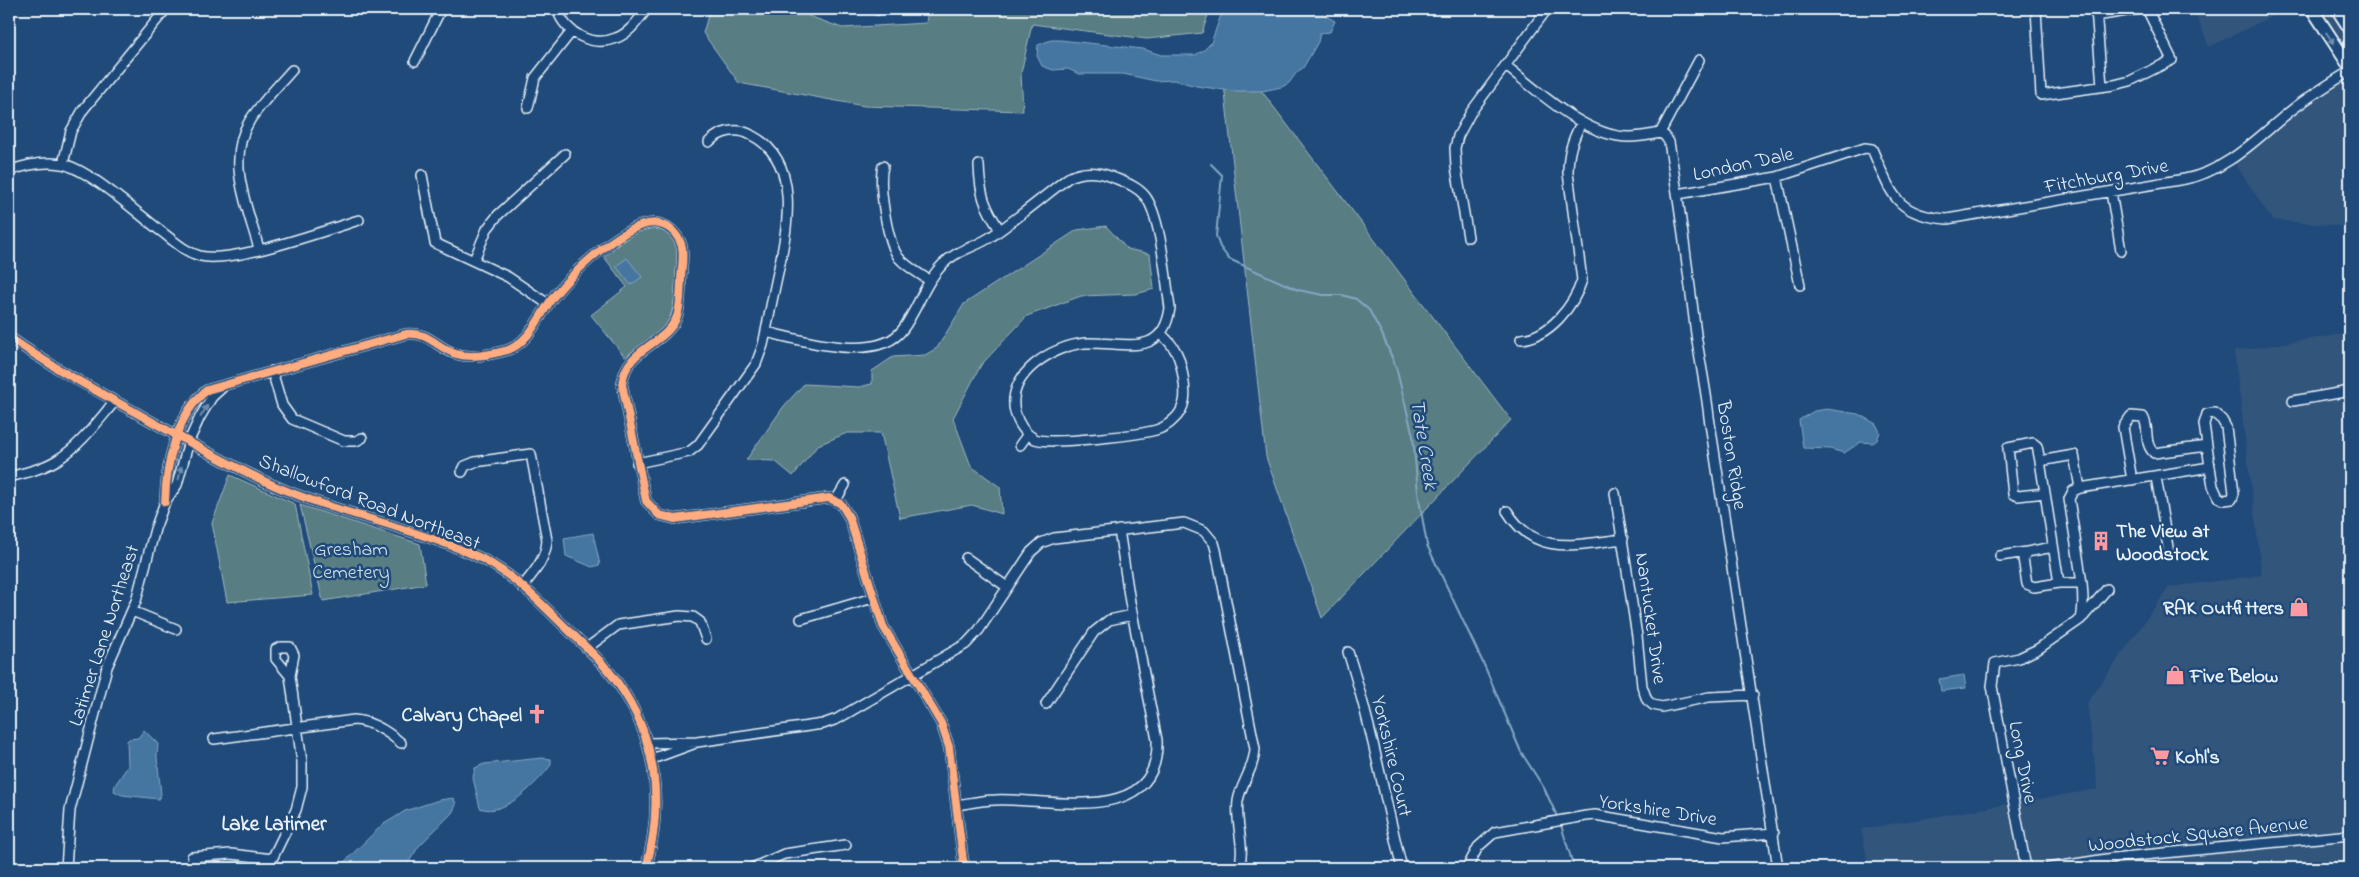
<svg xmlns="http://www.w3.org/2000/svg" width="2359" height="877" viewBox="0 0 2359 877" font-family="'Indie Flower',sans-serif">
  <style>
    .built { fill: #32547c }
    .green { fill: #587d83; stroke: #a0b7be }
    .water { fill: #4576a2; stroke: #86a7c4 }
    .lines { fill: none; stroke-linecap: round; stroke-linejoin: round }
    .stream { stroke: #86a7c4; stroke-width: 2 }
    .minor-casing { stroke: #e8f1f8; stroke-width: 12 }
    .major-casing { stroke: #e8f1f8; stroke-width: 15 }
    .minor { stroke: #1f4a7a; stroke-width: 9 }
    .major { stroke: #1f4a7a; stroke-width: 11 }
    .cycleway-casing { stroke: #1f4a7a; stroke-width: 11 }
    .cycleway { stroke: #ffac80; stroke-width: 8 }
    .oneway { fill: #6f8dac }
    .labels { text-anchor: middle; stroke-width: 5; stroke-linejoin: round; paint-order: stroke }
    .street-label { font-size: 20px; fill: #e8f1f8; stroke: #1f4a7a }
    .poi-label { font-size: 20px; font-weight: bold; fill: #e8f1f8; stroke: #1f4a7a; text-anchor: start }
    .park-label { font-size: 20px; fill: #d2e0e6; stroke: #1f4a7a }
    .water-label { font-size: 21px; font-style: italic; fill: #d0dfeb; stroke: #1f4a7a }
    .neighbourhood-label { font-size: 21px; font-weight: bold; fill: #e8f1f8; stroke: #1f4a7a }
  </style>
  <rect width="100%" height="100%" fill="#1f4a7a"/>
  <filter id="ink" filterUnits="userSpaceOnUse"><feTurbulence type="fractalNoise" baseFrequency=".02" numOctaves="2"/><feDisplacementMap in="SourceGraphic" scale="10" xChannelSelector="R" yChannelSelector="G"/><feConvolveMatrix kernelMatrix="1 2 1 2 8 2 1 2 1" color-interpolation-filters="sRGB"/></filter>
  <g filter="url(#ink)">
    <path class="built" d="M2194,9H2287L2209,47Z
      M2311,9H2350V69Z
      M2350,74V227L2272,220L2233,160Z
      M2350,333V868H1869L1861,829L2098,789L2087,703L2169,587L2262,575L2234,351Z"/>
    <path class="green" d="M710,9H790L842,28L926,23L928,9H1210L1202,33L1147,39L1032,24L1021,73L1023,111L864,106L739,83L703,33Z
      M1219,40H1223L1511,420L1322,618L1266,457Z
      M1106,226L1127,249L1150,254L1154,289L1136,294L1081,296L1027,316L981,365L953,418L971,466L1000,487L1002,514L972,505L900,518L881,433H847L818,445L793,476L775,461L746,460L784,406L804,384L859,387L872,384V371L893,357L925,355L937,348L964,304L1077,230Z
      M649,227C659,229 670,232 675,241C683,255 675,311 667,324C658,335 636,348 625,357L591,315L627,287L604,257L630,235Z
      M230,475L295,504L313,595L227,602L212,523Z
      M300,505L420,544L426,584L323,601Z"/>
    <path class="water" d="M1223,9H1319L1326,16L1335,21L1330,32L1320,33L1318,42L1303,68L1297,72L1289,83L1282,87L1262,91H1232L1196,86L1174,80L1156,81L1123,74H1079L1068,69L1053,70L1042,66L1037,56L1038,45L1051,40H1060L1143,49L1161,55H1195L1204,50L1211,43Z
      M627,258L642,277L631,285L616,266Z
      M1827,409L1858,414L1876,424L1880,432L1877,440L1873,443L1861,442L1844,453L1830,449L1803,448L1799,420L1814,411Z
      M593,533L600,565L592,567L566,556L564,538Z
      M1964,675L1966,688L1941,691L1939,679Z
      M144,730L158,744L157,757L161,794L159,799L122,795L114,791L115,785L128,766L127,741L129,739L138,738Z
      M542,758L551,759V765C538,782 504,818 480,808L473,778L475,768L484,764Z
      M454,798L456,805L452,813L419,846L405,868H338L382,825L394,818L405,811L439,800Z"/>
    <g class="lines">
      <path class="stream" d="M1211,164L1222,175L1216,236L1220,247L1229,259L1298,290L1323,295H1342L1356,299L1369,310L1382,334L1396,367L1413,436L1418,493L1427,545L1485,667L1521,752L1544,788L1556,814
        M1561,825L1574,868"/>
      <defs>
        <path id="minor" d="M557,9C565,33 592,48 616,38C630,33 638,20 647,9
          M876,9L877,10
          M2036,9L2041,95L2114,85L2130,81L2172,60L2147,9
          M2096,9L2102,86
          M2096,16L2139,9
          M415,61L441,9
          M1506,66C1538,91 1586,137 1629,137C1639,137 1650,135 1660,133
          M528,108L535,78L572,31
          M1660,133L1665,136L1669,142C1680,206 1688,270 1696,334C1700,362 1706,389 1709,417L1778,868
          M1660,133L1699,60
          M63,164L71,131L83,110L166,9
          M979,165C980,194 984,206 1000,230
          M883,166C878,185 887,242 899,258C907,267 920,274 930,281
          M9,171C25,165 43,161 61,164C87,167 139,215 162,232C174,241 185,252 200,256C232,264 323,231 359,220
          M422,175L435,243L508,277L548,304
          M1777,177L1800,285
          M2111,192L2121,251
          M1678,194L1777,177L1865,148L1872,149C1891,192 1894,215 1947,219L2185,179C2228,171 2260,135 2293,109C2311,95 2331,83 2350,71
          M1468,237L1456,167L1455,148L1458,136L1471,112L1547,9
          M259,249C248,208 225,160 250,120C262,102 278,86 292,70
          M474,260L487,229L498,215L565,154
          M766,332C801,340 878,364 903,329C918,308 925,282 943,264C956,250 977,247 992,236C1018,218 1043,197 1068,178C1082,171 1097,171 1112,177C1124,182 1137,186 1145,196C1161,216 1166,281 1170,308C1163,360 1121,341 1085,343C1052,346 1006,374 1015,412C1018,423 1025,434 1035,439C1050,445 1143,435 1159,429C1164,427 1169,424 1172,421C1187,409 1186,393 1183,376C1180,357 1176,347 1161,334
          M9,337C51,367 97,391 142,416C181,438 221,460 262,480C329,512 403,524 472,554C505,568 533,595 558,620C578,640 601,659 617,682C657,737 664,804 646,868
          M1521,339C1549,337 1574,306 1582,280L1568,173C1568,153 1572,141 1581,123
          M272,371L282,405L292,419L344,441H356L362,438
          M2293,401L2350,391
          M1020,445L1028,434
          M2040,461L2037,446L2033,443L2008,448L2013,494L2018,496L2045,493
          M637,463L689,452L698,445L756,364L763,345C768,322 772,300 777,277C787,231 803,161 751,135C737,127 720,131 709,142
          M462,472L465,466L475,462L531,454L547,540C546,559 534,572 522,587
          M9,477C25,473 42,469 57,460C80,446 98,421 115,401
          M2156,477L2169,553
          M2132,480L2123,427L2131,416L2143,417C2150,428 2143,443 2154,453L2207,446
          M2080,488L2210,467L2204,424L2207,414L2214,413L2222,420L2226,427L2234,493L2232,499L2224,500L2218,497L2213,486L2210,467
          M1615,493L1637,636L1642,686L1647,700L1653,705L1662,707L1709,697L1753,695
          M836,500L845,485
          M165,502C166,465 176,414 207,390L406,334C428,331 437,348 456,354C472,359 493,354 508,350C530,342 540,314 554,296C572,274 633,212 663,225C672,228 680,238 682,247C684,258 681,270 681,281C680,293 681,308 676,319C663,346 626,348 622,384L646,501L659,515L675,519L829,498L841,504L849,517L883,626L941,723L949,747L963,860L966,868
          M1507,511C1536,558 1577,544 1623,539
          M2053,547L2027,552L2023,558L2027,584L2034,587L2059,583
          M2000,556L2027,552
          M966,558L1007,587
          M132,611L176,629
          M2083,617L2107,589
          M801,619L873,598
          M587,648L618,625L679,616L693,617L700,622L706,639
          M1348,652C1371,723 1384,796 1402,868
          M1046,704L1094,632L1109,620L1132,615
          M214,739L354,720C372,721 387,731 401,743
          M648,743L697,742L823,724L837,719L966,644L979,630L1031,552L1041,543L1054,538L1184,523L1204,531L1214,543L1216,550L1255,749C1254,769 1241,783 1238,801C1235,824 1246,846 1239,868
          M652,759L693,744
          M957,805C970,803 983,800 995,800C1048,797 1160,829 1157,740L1130,602L1119,530
          M192,857L231,854L272,859
          M66,868L70,810L107,667L136,601L155,529L165,502L177,485L189,441L200,417L212,397L225,385
          M271,868L272,859L296,810L302,787V762L290,676L294,655L290,647H281L276,649V659L290,676
          M752,868L784,854L846,845
          M1467,868L1478,847L1495,832L1586,816L1595,815L1723,837L1774,833
          M2026,868L1992,686L1995,663L2019,658L2038,649L2081,619C2084,607 2083,596 2082,583L2069,499L2073,491L2080,488L2074,455L2040,461L2059,583H2082
          M2049,868L2113,858L2350,835"/>
        <path id="major" d="M2312,9L2350,67
          M2337,9L2350,29"/>
      </defs>
      <use href="#minor" class="minor-casing"/>
      <use href="#major" class="major-casing"/>
      <use href="#minor" class="minor"/>
      <use href="#major" class="major"/>
      <defs>
        <path id="cycleway" d="M9,337C51,367 97,391 142,416C181,438 221,460 262,480C329,512 403,524 472,554C505,568 533,595 558,620C578,640 601,659 617,682C657,737 664,804 646,868
          M165,502C166,465 176,414 207,390L406,334C428,331 437,348 456,354C472,359 493,354 508,350C530,342 540,314 554,296C572,274 633,212 663,225C672,228 680,238 682,247C684,258 681,270 681,281C680,293 681,308 676,319C663,346 626,348 622,384L646,501L659,515L675,519L829,498L841,504L849,517L883,626L941,723L949,747L963,860L966,868"/>
      </defs>
      <use href="#cycleway" class="cycleway-casing"/>
      <use href="#cycleway" class="cycleway"/>
    </g>
    <defs><path id="oneway-solid" d="M-6-.8H1V-3.2L6.5 0L1 3.2V.8H-6Z" transform="scale(1.25)"/></defs>
    <g class="oneway">
      <use href="#oneway-solid" transform="translate(2330 38) rotate(55)"/>
      <use href="#oneway-solid" transform="translate(204 411) rotate(-59)"/>
      <use href="#oneway-solid" transform="translate(180 473) rotate(-77)"/>
    </g>
  </g>
  <defs>
    <symbol id="building-bare" viewBox="-9 -9 18 18"><path d="M-4-6H4V6H1V3H-1V6H-4ZM-2.5-4.3h1.7v1.8h-1.7ZM.8-4.3h1.7v1.8H.8ZM-2.5-1h1.7V.8h-1.7ZM.8-1h1.7V.8H.8Z" fill="#ff9aa2" stroke="#1f4a7a" stroke-width="2.5" paint-order="stroke"/></symbol>
    <symbol id="shop-bare" viewBox="-9 -9 18 18"><path d="M-5-2.5h2.3a2.7 3.5 0 0 1 5.4 0H5L5.5 6h-11ZM-1.5-2.5h3a1.5 2.3 0 0 0-3 0Z" fill="#ff9aa2" stroke="#1f4a7a" stroke-width="2.5" paint-order="stroke"/></symbol>
    <symbol id="church-bare" viewBox="-9 -9 18 18"><path d="M-1.2-6h2.4v3.5h3.3v2.4h-3.3V6h-2.4V-.1h-3.3v-2.4h3.3Z" fill="#ff9aa2" stroke="#1f4a7a" stroke-width="2.5" paint-order="stroke"/></symbol>
    <symbol id="supermarket-bare" viewBox="-9 -9 18 18"><path d="M-6-5.5h2.5l.6 2H6L4.5 2H-2.5L-4.4-4H-6ZM-1.5 3.2a1.3 1.3 0 1 0 .1 0ZM3 3.2a1.3 1.3 0 1 0 .1 0Z" fill="#ff9aa2" stroke="#1f4a7a" stroke-width="2.5" paint-order="stroke"/></symbol>
  </defs>
  <g fill-rule="evenodd">
    <use href="#building-bare" x="2087" y="527" width="28" height="28"/>
    <use href="#shop-bare" x="2285" y="593" width="28" height="28"/>
    <use href="#shop-bare" x="2161" y="661" width="28" height="28"/>
    <use href="#church-bare" x="523" y="700" width="28" height="28"/>
    <use href="#supermarket-bare" x="2146" y="742" width="28" height="28"/>
  </g>
  <g class="labels">
    <g class="street-label">
      <text transform="translate(1743 163) rotate(-12)" y="7">London Dale</text>
      <text transform="translate(2106 175) rotate(-10)" y="7">Fitchburg Drive</text>
      <text transform="translate(1733 455) rotate(81)" y="7">Boston Ridge</text>
      <text transform="translate(370 501) rotate(21)" y="7">Shallowford Road Northeast</text>
      <text transform="translate(1652 618) rotate(82)" y="7">Nantucket Drive</text>
      <text transform="translate(103 635) rotate(-72)" y="7">Latimer Lane Northeast</text>
      <text transform="translate(1393 756) rotate(77)" y="7">Yorkshire Court</text>
      <text transform="translate(2024 762) rotate(79)" y="7">Long Drive</text>
      <text transform="translate(1658 809) rotate(9)" y="7">Yorkshire Drive</text>
      <text transform="translate(2198 833) rotate(-6)" y="7">Woodstock Square Avenue</text>
    </g>
    <g class="poi-label">
      <text x="2116" y="537">The View at<tspan x="2116" dy="23">Woodstock</tspan></text>
      <text x="2284" y="614" text-anchor="end">RAK Outfitters</text>
      <text x="2190" y="682">Five Below</text>
      <text x="522" y="721" text-anchor="end">Calvary Chapel</text>
      <text x="2175" y="763">Kohl's</text>
    </g>
    <g class="park-label">
      <text x="351" y="555">Gresham<tspan x="351" dy="23">Cemetery</tspan></text>
    </g>
    <g class="water-label">
      <text transform="translate(1425 444) rotate(81)" y="7">Tate Creek</text>
    </g>
    <g class="neighbourhood-label">
      <text x="274" y="830">Lake Latimer</text>
    </g>
  </g>
  <rect width="2359" height="877" fill="none" stroke="#1f4a7a" stroke-width="30"/>
  <rect x="15" y="15" width="2329" height="847" fill="none" stroke="#e8f1f8" stroke-width="2" filter="url(#ink)"/>
</svg>
